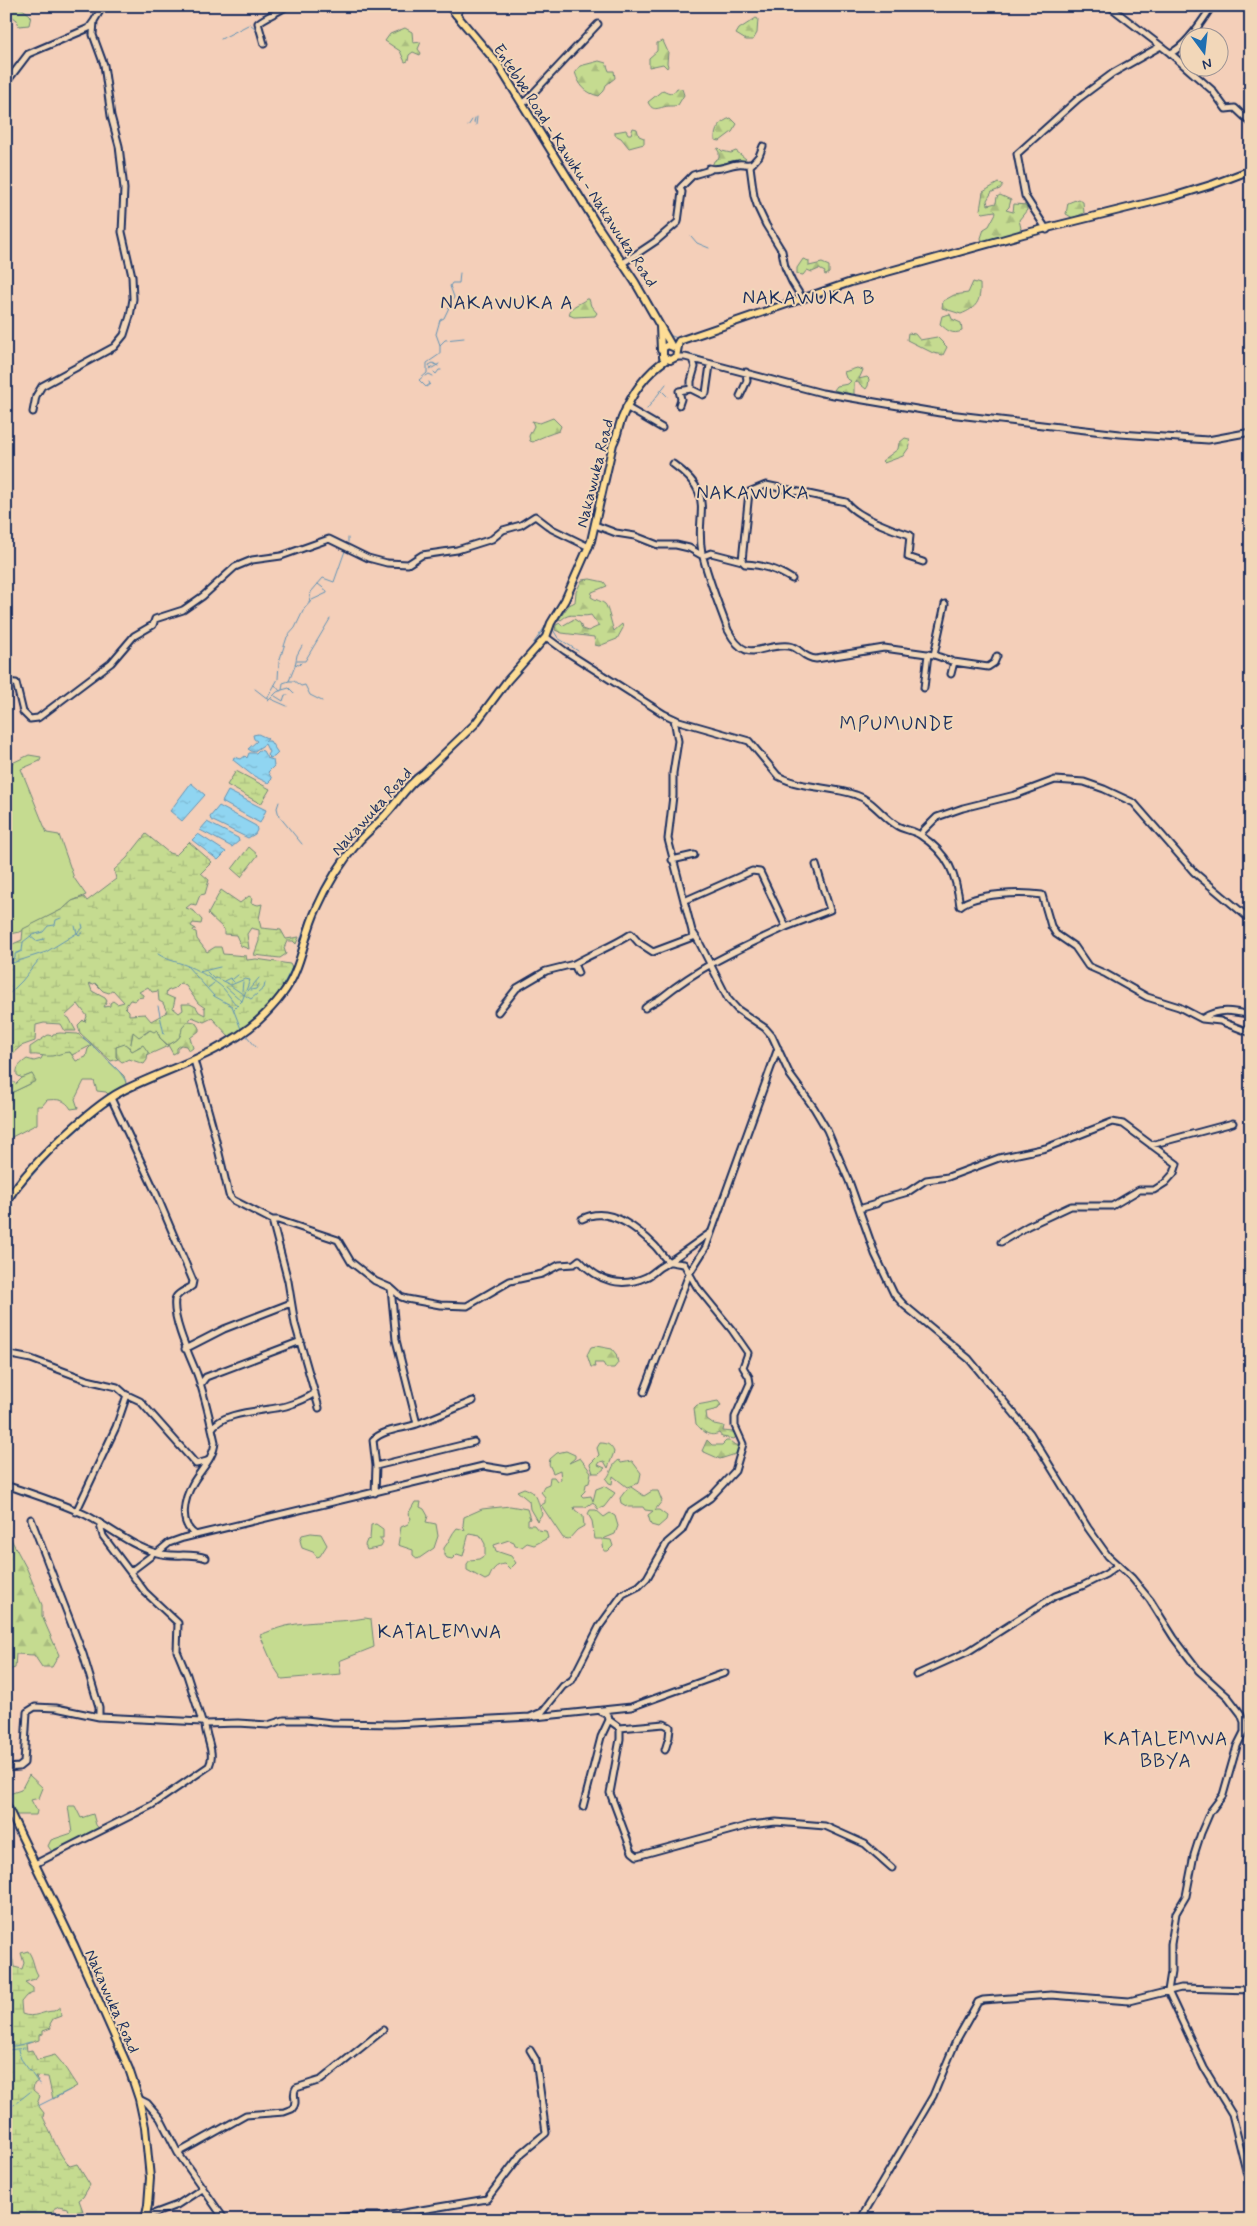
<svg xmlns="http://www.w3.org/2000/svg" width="1257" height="2226" viewBox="0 0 1257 2226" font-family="Mynerve,sans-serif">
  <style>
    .grass { fill: #c5db90; stroke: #708577 }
    .forest { fill: url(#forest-firs); stroke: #708577 }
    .wetland { fill: url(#wetland-marsh); stroke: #708577; fill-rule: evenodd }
    .water { fill: url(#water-ripples); stroke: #6193b6 }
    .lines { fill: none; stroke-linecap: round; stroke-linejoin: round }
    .stream { stroke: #6193b6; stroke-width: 1 }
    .minor-casing { stroke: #1b2f5e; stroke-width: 9 }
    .major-casing { stroke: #1b2f5e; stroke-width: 10 }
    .minor { stroke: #f2d7b9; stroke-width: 5 }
    .major { stroke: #fedd96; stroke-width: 6 }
    .labels { text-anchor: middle; stroke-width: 4; stroke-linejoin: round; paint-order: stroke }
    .street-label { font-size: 16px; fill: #1b2f5e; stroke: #f2d7b9 }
    .quarter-label { font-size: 19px; letter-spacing: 1px; fill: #1b2f5e; stroke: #f2d7b9 }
  </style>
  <defs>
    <pattern id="forest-firs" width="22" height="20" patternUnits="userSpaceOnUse" patternTransform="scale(1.25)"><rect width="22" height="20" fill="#c5db90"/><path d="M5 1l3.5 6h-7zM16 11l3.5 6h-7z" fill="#a9bc7f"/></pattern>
    <pattern id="wetland-marsh" width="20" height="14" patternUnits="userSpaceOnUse" patternTransform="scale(1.25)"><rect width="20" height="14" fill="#c5db90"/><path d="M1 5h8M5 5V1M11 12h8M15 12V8" fill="none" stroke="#a9bc7f"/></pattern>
    <pattern id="water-ripples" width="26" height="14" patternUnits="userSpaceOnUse" patternTransform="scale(1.25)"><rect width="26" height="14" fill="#90d5f1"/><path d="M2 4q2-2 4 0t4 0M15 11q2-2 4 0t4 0" fill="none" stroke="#7cb7d1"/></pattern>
  </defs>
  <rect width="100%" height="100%" fill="#f4cfb9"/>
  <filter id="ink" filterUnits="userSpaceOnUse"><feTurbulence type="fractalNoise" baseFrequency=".02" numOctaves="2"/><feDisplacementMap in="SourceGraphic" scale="10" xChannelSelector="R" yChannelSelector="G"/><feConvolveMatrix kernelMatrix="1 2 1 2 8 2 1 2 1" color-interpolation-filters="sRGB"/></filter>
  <g filter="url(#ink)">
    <path class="grass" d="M6,6C18,6 23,8 31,16L29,25L19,26L17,20L9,14L6,17Z
      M29,755L41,757L40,761L21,769L47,833L59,835L74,878L86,895L72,901L63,909L20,932L6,935V766Z
      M150,1030H157L160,1038L168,1046L148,1055V1052L140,1046L132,1052L130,1048L133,1032L145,1034Z
      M92,1045L124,1076L127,1087L110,1096L106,1092L97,1091L94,1081H84L75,1099L78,1108L71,1109C65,1099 58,1099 47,1100L42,1106H37V1124L6,1140V1105L10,1102L11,1093L30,1084L32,1074L22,1078L17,1075C16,1067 20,1064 27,1059L34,1061L41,1059L43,1055C53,1056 61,1051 70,1052L76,1061L86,1057L88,1049Z
      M600,1443C608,1443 611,1445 614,1452L608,1468L604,1461L600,1462L598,1465L605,1468L599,1473H593L590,1464L599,1455L597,1448Z
      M566,1451L575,1455V1458L569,1463L580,1458L591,1472L589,1483L586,1484L585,1491L581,1495L583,1497L591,1496L593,1501L596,1489L604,1486L615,1493L604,1507L598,1509L593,1502L586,1507H574L575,1510L583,1516L584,1526L577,1530L569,1539L563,1538L541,1505L545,1503V1497L541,1492L544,1486L549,1484L550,1477H554L557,1481L561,1480L560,1470L553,1473L549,1464L550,1459L557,1453Z
      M619,1460L621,1463L632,1461L641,1473L639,1483L627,1487L613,1476L612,1484L609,1483L606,1479C612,1473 611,1465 619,1460Z
      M631,1487L644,1496L652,1491H658L662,1501L655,1510H659L667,1516L666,1520L658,1527L651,1525L648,1515L653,1511L645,1510L643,1507H628L621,1503L620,1498L626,1490Z
      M524,1488C539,1493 537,1501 542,1514L537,1521L530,1509L529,1501L517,1491Z
      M415,1502H421L420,1507L424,1509L428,1516L426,1522L436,1524L438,1536L434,1548L418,1559L413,1555V1550L398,1545L401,1527L408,1524L411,1518L408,1514Z
      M510,1506L527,1509L530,1519L528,1520V1525H534L538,1530L546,1531L548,1538L534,1545L527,1543L522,1547L515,1546L514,1542L509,1540L494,1545L496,1551L511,1556L516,1563L510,1569L505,1564C495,1565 493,1569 489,1578L485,1580L467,1570V1564L470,1560L479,1559L485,1555V1544L480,1535L469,1533L463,1556L457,1554L452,1559L447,1558L444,1554V1548C450,1541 451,1534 457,1528L465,1530L463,1525L464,1517L482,1509Z
      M590,1510H596L604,1517L610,1513L615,1516L618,1526L615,1534L603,1539L611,1540L613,1546L608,1551H604L602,1539H595L592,1521L588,1514Z
      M376,1524L383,1529V1538H379L383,1543L381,1547L367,1550L365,1545L367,1540L370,1539L371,1525Z
      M311,1533L321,1534L327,1545L320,1556L317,1557L313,1552L302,1548L300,1540L302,1535Z
      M365,1618L371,1619L374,1647L339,1661L341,1674L282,1679L274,1667L260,1635C268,1632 277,1628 286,1626C312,1620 339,1623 365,1618Z
      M29,1775L43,1788L39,1798L31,1800L37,1811L36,1815H12L6,1801V1795L21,1790Z
      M68,1806H75L81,1818L93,1814L96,1825L101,1831L52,1852L48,1846L51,1840L72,1833Z"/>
    <path class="forest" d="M756,18L758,19L757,33L753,40H746L736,34L739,29Z
      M405,28L412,32L413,43L421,42L418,49L421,53L420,55L413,52L409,55L408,61L405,62L400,51L385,41L390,34Z
      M663,41L668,52L667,63L668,66L667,68L663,64L649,67V58L657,51V43Z
      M599,61L606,63L609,71H614L615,78L606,85L604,91L599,96C585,93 579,85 575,72L580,66Z
      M677,88L682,89L684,95L678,105C676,106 673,106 670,106C660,106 653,114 648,102L663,90C669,93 673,95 677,88Z
      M731,118L737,124L732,132L720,141L715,140C714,130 720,121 731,118Z
      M633,128L637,129L639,136L644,138V144L629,148L621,138L615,135V132L626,130L628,134H631Z
      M719,148L722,151L731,153L736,151L746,159L745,162L733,161L712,166L714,161L719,158V152L717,149Z
      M998,183L1003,185L1000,189L992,192L987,200L988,205L996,203L997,197L1000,195L1011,200L1009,207L1006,210L1013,212L1014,204L1027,205V210L1019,220L1021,228L1018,232L982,242L981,238L984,229L989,226L996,213L995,211L983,213L980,210L983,192Z
      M1078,199L1083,202L1084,213L1073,218L1066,214L1068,203Z
      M803,259L809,261V266L822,263L829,266V273L826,275L824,274L825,272L819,269L812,272L807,270L803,275L797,274V268Z
      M973,282L980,284C981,302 976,308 961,314L942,308L943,301L954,295L968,293Z
      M586,299H589L591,306L597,313L595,316L574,317L569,315C571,304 580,305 586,299Z
      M950,314L952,319L961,323L962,331C952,335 948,331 940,324L942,316Z
      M908,333L915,334L920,340L937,337L947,347L943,355L933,353L907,340Z
      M857,368L863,370L859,379L867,377L869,379L868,386L866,389L856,381L854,382V395L834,390L837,386L848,384L851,381L846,378L844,372Z
      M553,418L561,426L559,431C551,434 540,437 533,442L530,441L529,436L534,426L532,421L540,423Z
      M905,438L909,439L910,446L903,456L884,463L882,461L898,449L899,443Z
      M590,579L604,582L607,586L592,592L591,597C595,600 602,601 605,604C608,607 612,626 614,631L622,624L623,628L617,639L599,646L595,645L594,637L562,633L555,630L556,625L560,623L562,626L574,619L580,623L582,629L588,631L599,626L591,615C580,618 570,611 561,620L559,619L569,605L575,602L576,592L582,580Z
      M189,1021L195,1022L199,1028V1031L190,1038L193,1048L189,1051L186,1046L181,1045L177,1048V1052L173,1054L168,1045C177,1040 181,1039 181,1028Z
      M125,1043L132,1051L143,1045L148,1052L147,1060L144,1064L129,1059L122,1062L116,1057V1047Z
      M32,1074L36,1081L11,1093L10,1102L6,1105V1084L13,1082L16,1084L22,1078Z
      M596,1346L612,1349L616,1354L618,1363L614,1368H606L603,1363H594L595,1367H591L587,1355L591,1347Z
      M718,1401L721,1405L718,1409L706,1412L707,1419L714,1424L724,1426L723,1431L733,1432L737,1435L734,1439L722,1437L719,1433C709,1438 703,1431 696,1424L694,1408L697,1405Z
      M707,1440L712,1445H722L726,1441H730L735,1445H741L742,1452L720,1459L702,1451Z
      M6,1530L27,1569L42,1605V1616L59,1655L52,1667H42L34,1655L16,1654L15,1668L6,1671Z"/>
    <path class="wetland" d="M236,771L270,789L261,804L227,785Z
      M146,834L169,853L176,855L189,842L212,862L201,873L209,880L205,894L200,895L196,905L191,904L186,908L194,911L202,920L201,924L193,923L191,926L196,929H194L193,931L196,932L197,939L207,952L215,947H221L223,954L246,956L247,960L256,959L290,964L292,968C280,998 257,1019 230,1037L212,1018L204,1022L192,1017L182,1028C181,1039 177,1040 168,1045L160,1038L157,1030L154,1032L150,1030L139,1037L133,1032L130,1048L125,1044L116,1047V1057L118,1059L111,1061L80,1033L78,1025L83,1020L85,1022L87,1016L78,1004L65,1016L69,1018L76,1031H65L61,1024L44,1023L36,1025L35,1041L21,1046L12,1054L6,1041V947L22,940L23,929L63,909L72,901L84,897L87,901L116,879L114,870L127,858ZM89,983L92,985L95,983L103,991L109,993L113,990L124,1002L117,1004L113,1001L110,1003V1006L104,1007L107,1001L105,998L92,991ZM180,983L186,986L198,1003L205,1008V1015L199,1012L196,1007L190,1004H182L183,1010L179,1013L173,1008L175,999L166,995L167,991L175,988ZM148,987L152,992L158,991L159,1001L163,1003L167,1012L151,1021L145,1014L129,1015V1011L125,1007L130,1000L135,1001L137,998L143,997V995L139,992Z
      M249,847L258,855L241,877L232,869Z
      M221,890L240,903L249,896L252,898L251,903L258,905L262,904L259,919L261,928L281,930L286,939L299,937L296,944L293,941H287L284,948L286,954L280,958L254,955L259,941V930L251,928L247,934L249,949L241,946L236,935L224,934V929L208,914Z
      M60,1033L78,1034L92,1045L72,1055L70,1052C63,1052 59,1055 52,1056C44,1057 38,1054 30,1055V1047L48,1035L52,1036L53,1034Z
      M28,1951C34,1959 33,1967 38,1975L35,1979L25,1982L33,1988V1993L26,1996L21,2002L22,2014C34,2019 43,2011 54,2011L60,2007L61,2016L53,2019L50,2024L51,2028L43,2031V2034L39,2035V2040L26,2044L27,2051L32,2050L37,2060L55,2055C64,2064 69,2075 77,2086L53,2099L48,2077L35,2076L38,2081L34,2084L33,2090L40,2096L37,2104L44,2113L43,2117C50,2131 60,2158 70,2166L77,2164L90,2185L83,2197L79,2200L83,2211L69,2214L67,2208L60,2206L54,2209L55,2220H6V1952L13,1960L14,1967L22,1969L24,1963L21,1953Z"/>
    <path class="water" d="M258,734L267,738L268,739L265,741H270L278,753L274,757L270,758L267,755L269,752L265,744L253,752L248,749L257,741L254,739L253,735Z
      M259,750L263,751L267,758L273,760L274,766L268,772L272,779L268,783L252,775L233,760L234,757L241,759L245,756L247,758L249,753H256Z
      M191,783L205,795L182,821L170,811Z
      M228,791L266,810L260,823L222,802Z
      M219,806L256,826L257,830L255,834L248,838L211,820L210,817Z
      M207,822L238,838L239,841L232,847L200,830Z
      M198,834L226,852L218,860L192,840Z"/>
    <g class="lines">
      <path class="stream" d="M250,24L256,29
        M256,31L259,37
        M221,39L248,25
        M529,108L562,161
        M474,123L475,118
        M476,125L477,117
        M468,126L472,120
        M564,164L573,181
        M584,197L587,202
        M592,208L596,217
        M596,229L601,237
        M691,236L697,243L709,248
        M628,278L635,288
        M822,288L828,287
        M669,335L677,338
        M440,345L445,340L464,338
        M679,354H692
        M695,355L710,360
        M431,369L429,365L433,363L438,366
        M429,370L439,364
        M434,372L436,374L439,370H441
        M426,376L429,374L433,376
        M429,382L430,384L426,387L419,380L427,373V363L440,354V345L436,334L440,320L444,318L454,297L450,286L452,283H459L460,273
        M661,390L667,396
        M647,409L666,384
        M601,483L616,426
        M348,542V538
        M587,543L592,524
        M309,603L311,592L323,578L334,582L346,548
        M555,622L572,594L593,543
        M552,628L558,638L578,651
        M533,644L547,624
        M297,661H305L330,619
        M295,664L299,665L301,663
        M289,681H294L301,686L305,685L310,695L322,701
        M275,685L280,691
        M255,689L268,699
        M282,690L289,688L294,693
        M275,696L283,701L285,695H288
        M271,699L287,706
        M268,701V697L278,679L279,662L287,637L295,628L304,609L312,600L327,593V591L318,584
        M268,701L277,692L282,690L283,683L289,681L295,666L297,655L302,646
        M279,802L277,808L279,816L302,844
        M368,824L372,820
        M344,854L364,827
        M332,871L340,859
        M319,894L327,878
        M313,909L318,897
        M75,926L77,933L83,928L82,924
        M30,936L36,941L44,939
        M8,940L10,948L8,953L11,960
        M158,954C168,961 180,962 190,967C198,970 217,982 223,988C228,994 232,1000 237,1006
        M295,961L303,931L310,914
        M9,964V961L15,958V954L22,951L23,942L32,935L43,932L48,926L55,925L56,920L61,918
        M6,965L46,952L77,933L79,935L83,932
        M187,966L214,996L232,1006L241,1029
        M199,972L220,967
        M207,972L214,979L216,978L231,985L245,979L250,980L242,1001L234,1009
        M233,979L238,975
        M224,981L230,978L234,982
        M231,986L244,995
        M226,987L242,1001
        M208,988L214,983
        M281,989L292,968
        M251,990L256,989L259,984
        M242,991L243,982
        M248,991L259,978
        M246,996L251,999L264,988L265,983
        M6,997L22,981L38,961
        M158,1006L164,1034
        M246,1035L256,1047
        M83,1037L119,1071L126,1081
        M97,1112L111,1103
        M53,1152L96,1114
        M19,1190L49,1157
        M10,1204L16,1196
        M6,1212L7,1210
        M9,1818L17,1836
        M23,1847L38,1878
        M40,1882L46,1895
        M48,1898L54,1914
        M56,1918L76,1958
        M77,1962L86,1981
        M88,1987L94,1999
        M25,2048L8,2050V2046H15L31,2042
        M18,2050L21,2059L40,2085
        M38,2106L70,2090
        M6,2111L30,2092"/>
      <defs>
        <path id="minor" d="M1109,6L1170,53L1212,90L1226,109L1235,108L1251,123
          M456,15L462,6
          M264,44L258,23C267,16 277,13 287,6
          M1170,53C1185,48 1203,20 1212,6
          M6,83L28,54L89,28L94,21
          M523,104L598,24
          M763,146L759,156L750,166L754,196L758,208L766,225L782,251L785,267L792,282L802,298
          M1047,230L1025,196L1017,154L1078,99L1113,73L1159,47
          M623,263L656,241L678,222L682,192L680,188L693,175L710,170L709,168C720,171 727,165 738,164C744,163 747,166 753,163
          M676,357H685L822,393L940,413L1120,434L1208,440L1251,432
          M692,359L695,367L691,381V389L703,395L706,393L710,365
          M740,396L747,381L746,372
          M679,405L681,399L679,391L691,389
          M626,407L662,428
          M33,412L36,396L42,386L114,347L124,335L130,316L133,299L132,276L122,232L124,189L119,146L111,116L104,65L93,35L94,21L103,6
          M673,464C718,496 694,512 702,553C708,579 719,605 728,630C747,667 760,643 789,646C800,647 802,658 816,659L884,648L934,655L954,662L988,667L994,663L997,656
          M595,525L616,533L635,536L658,545H676L689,548L703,556L711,553L742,561L745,564C763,565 776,569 792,579
          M742,561L749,492L766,485L846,502C855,516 893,530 910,535L908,557L923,562
          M546,637L565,651L664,714L679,721L749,741L778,776C802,789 830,786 856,795C872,800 882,816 896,825C903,830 913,830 920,835C949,854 956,874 960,906C976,893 1021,892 1042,895L1051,926L1056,934L1075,947L1088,966L1106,974L1147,997L1179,1007L1202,1019L1220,1021L1251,1033
          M934,655L945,604
          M951,674L954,662
          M6,682L16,683L23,712L30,719L38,718L111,663L134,636L153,625L155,619L183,610L203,596L235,567L252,560L281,556L329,539L368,558L387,563L408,564L422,555L457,550L492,539L503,530L521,525L535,516L552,529L589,547
          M924,688L928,654
          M674,719L678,741L673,773V796L668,839L692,931L698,940L728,999L737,1009L765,1028L772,1036L790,1075L814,1108L827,1130L849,1181L875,1254L894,1294L904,1305L969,1359L1030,1433L1088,1528L1108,1556L1132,1578L1150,1600L1174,1638L1199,1671L1228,1697L1241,1714L1244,1722V1732L1237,1746L1223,1795L1210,1812L1201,1833L1194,1855L1186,1896L1176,1913L1171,1944V1972L1168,1991L1204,2068L1232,2114L1251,2191
          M921,835L923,831L937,817L963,808L1015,795L1055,780L1084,782L1104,789L1134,803L1194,872L1251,920
          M672,860L694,855
          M786,927L830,910L816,865
          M578,973L574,964C593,953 613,946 631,934L639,943L653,952L693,937L692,932
          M645,1008C650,1003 656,1002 661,998C702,965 739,949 786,927L760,872L752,871L684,901
          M498,1012L517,988L546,971L574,964
          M1203,1018C1219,1008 1233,1011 1251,1015
          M194,1060L212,1124L229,1195L233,1200L272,1220H278L338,1240L351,1262L375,1281L391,1288L396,1340L417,1424
          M111,1098L155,1191L193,1281L192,1286C187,1290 176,1293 175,1300C172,1319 190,1357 197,1374C205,1396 210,1420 215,1442C214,1458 201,1469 193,1483C184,1499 178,1524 196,1535
          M1151,1145L1233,1123
          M859,1209L876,1204L880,1200L908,1192L926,1180L948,1177L999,1158L1046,1148L1112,1122L1123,1124L1177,1164L1174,1173L1165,1183L1154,1190H1139L1112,1206H1071L1028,1226L1001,1242
          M272,1220L288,1281L295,1324L319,1408
          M391,1288L401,1297L407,1299L440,1305L467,1306L510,1281L542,1274L559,1265L574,1264L579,1260C597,1280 620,1289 646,1277C652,1275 656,1269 662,1266C679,1256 694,1244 710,1233
          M185,1349L224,1329L291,1303
          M6,1354L31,1359L87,1380L117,1387L125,1394L140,1401L196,1464L207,1461
          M200,1385L206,1377L301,1341
          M644,1392L689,1274L706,1247L778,1048
          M212,1429C221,1411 268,1411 286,1406C296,1403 306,1399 315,1393
          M376,1466L474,1442
          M6,1485C32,1494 61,1503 86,1515C109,1527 131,1546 157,1553C174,1558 189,1552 206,1558
          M375,1493L376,1466L373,1440C384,1429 403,1429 417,1424C436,1417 454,1409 473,1401
          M76,1512L116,1427L127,1395
          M31,1519L83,1654L99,1707V1717
          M100,1525L103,1536L145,1592L178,1623L177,1651L187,1675L202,1722
          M157,1553L169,1543L183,1538L483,1466L507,1470L525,1466
          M130,1572L151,1556L153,1552
          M916,1675L969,1651L1055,1596L1082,1586L1106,1574L1118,1565
          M535,1717L631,1707L725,1673
          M609,1720L620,1728V1739L610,1793L632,1852L637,1856L750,1825L776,1822L825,1826L865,1844L892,1868
          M620,1728L664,1724L670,1727L669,1737L665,1750
          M6,1768L19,1767L24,1763L27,1712L35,1707L56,1708L99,1717L202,1722L205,1724
          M583,1807L601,1737L609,1720L608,1715L600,1711
          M35,1864L152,1805L209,1766C216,1753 205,1737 205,1724L238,1723L268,1725L284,1720H306L332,1723L393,1724L530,1717L542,1712L563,1686L572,1680L599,1627L620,1598L623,1594L639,1586L647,1578L667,1543L682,1530L691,1511L710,1498L735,1471L743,1444L735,1426V1417L750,1383L749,1377L743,1367L748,1353L732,1330L697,1287L684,1264C679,1263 672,1263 668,1261C663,1257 659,1250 655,1246C637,1228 608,1205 582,1219
          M139,2099L147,2103L160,2118L178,2153L225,2220
          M178,2153L246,2115L284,2112L292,2109C299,2102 291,2095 296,2088L321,2080L383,2030
          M145,2217L177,2205L203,2188
          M329,2220L352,2216H385L487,2199L522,2153L546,2133L536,2060L530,2050
          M860,2220L933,2096L956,2041L978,2002L983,2000L1051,1995L1129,2001L1181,1988L1251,1990"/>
        <path id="major" d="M449,6L497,63L597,225L635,282L671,345
          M660,326L661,350
          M679,341L851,282L1023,234L1172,197L1214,184L1251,170
          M679,341L676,357L670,360L663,357V348L668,345L675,348Z
          M6,1203C22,1172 91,1107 122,1091C168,1068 220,1055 259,1020C273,1007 288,990 295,972C304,951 307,928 317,908C328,883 342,861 359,841C368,831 380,822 388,812C400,798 409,783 424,773L475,724L507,681L546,637L551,623L565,600L591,541L613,444C618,435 618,427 622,418C631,395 646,373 667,359
          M6,1804L74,1945L129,2069L139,2099L145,2127L150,2178L148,2205L145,2220"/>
      </defs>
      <use href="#minor" class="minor-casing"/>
      <use href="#major" class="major-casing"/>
      <use href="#minor" class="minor"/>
      <use href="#major" class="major"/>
    </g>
  </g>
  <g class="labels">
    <g class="street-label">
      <text transform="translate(576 165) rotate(57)" y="6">Entebbe Road - Kawuku - Nakawuka Road</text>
      <text transform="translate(594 473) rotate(-76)" y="6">Nakawuka Road</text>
      <text transform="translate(371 811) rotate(-48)" y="6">Nakawuka Road</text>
      <text transform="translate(113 2001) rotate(66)" y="6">Nakawuka Road</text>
    </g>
    <g class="quarter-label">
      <text x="809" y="304">NAKAWUKA B</text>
      <text x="507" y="309">NAKAWUKA A</text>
      <text x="753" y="499">NAKAWUKA</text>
      <text x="897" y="730">MPUMUNDE</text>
      <text x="440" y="1638">KATALEMWA</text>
      <text x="1166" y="1745">KATALEMWA<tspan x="1166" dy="22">BBYA</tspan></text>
    </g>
  </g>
  <rect width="1257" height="2226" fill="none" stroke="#f2d7b9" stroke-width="25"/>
  <rect x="12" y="12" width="1232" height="2201" fill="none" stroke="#1b2f5e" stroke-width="2" filter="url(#ink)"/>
  <g transform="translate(1204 52) rotate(165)"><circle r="24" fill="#f2d7b9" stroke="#9c9495"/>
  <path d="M0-4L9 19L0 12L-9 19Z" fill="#1f6fb2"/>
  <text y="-8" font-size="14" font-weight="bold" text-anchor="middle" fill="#1b2f5e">N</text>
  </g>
</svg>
